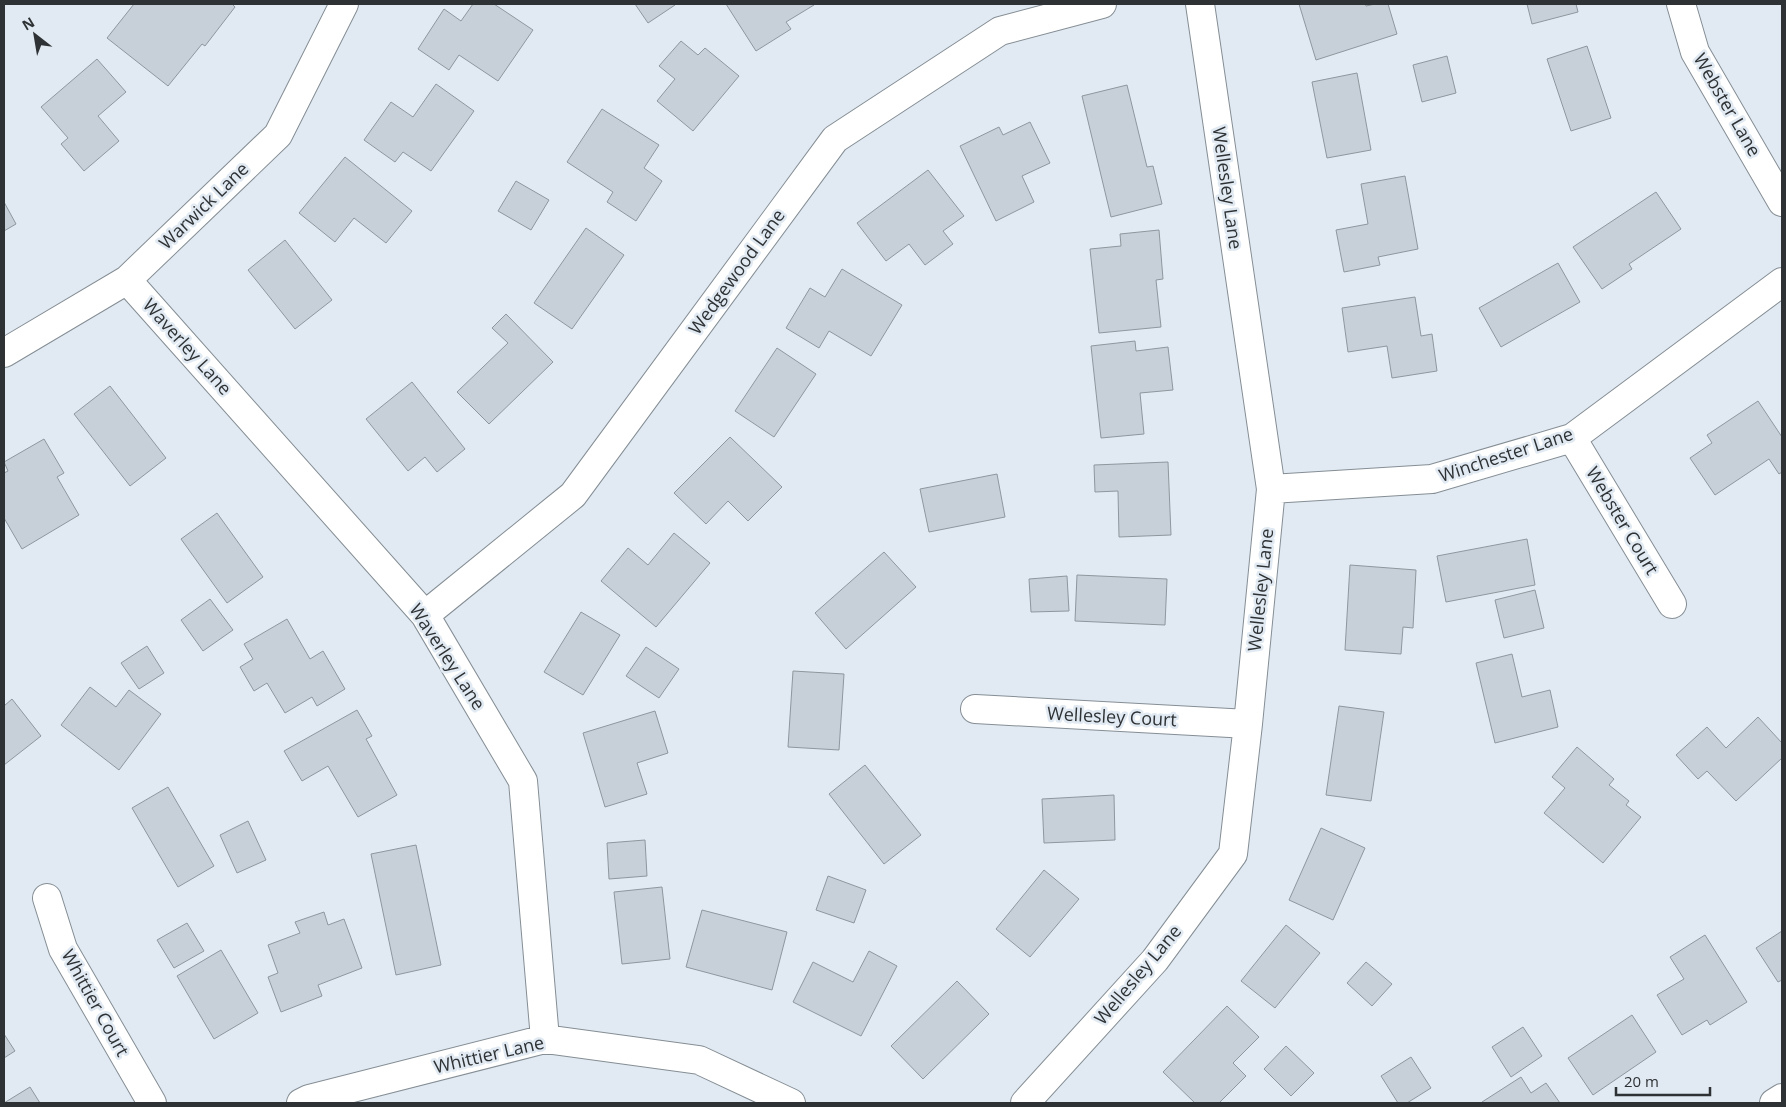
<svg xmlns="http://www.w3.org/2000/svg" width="1786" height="1107" viewBox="0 0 1786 1107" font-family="'Open Sans',sans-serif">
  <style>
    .building { fill: #c7d0d8; stroke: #8e979e }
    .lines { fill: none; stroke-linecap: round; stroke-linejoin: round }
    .minor-casing { stroke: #858e95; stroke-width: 30 }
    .minor { stroke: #fff; stroke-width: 28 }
    .labels { text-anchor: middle; stroke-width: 5; stroke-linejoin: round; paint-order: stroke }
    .street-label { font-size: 18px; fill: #2e3235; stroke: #e1eaf2 }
  </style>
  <rect width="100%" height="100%" fill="#e1eaf2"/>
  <path class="building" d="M134,4H232L235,7L205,46L202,44L168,86L107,38Z
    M473,4H494L533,30L498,81L459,55L449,70L418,49L444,9L461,21Z
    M635,4H674L675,5L648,23Z
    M726,4H813L814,5L786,22L791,29L756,51Z
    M1299,4H1365L1366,6L1375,4H1388L1397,34L1316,60Z
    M1527,4H1576L1578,12L1532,24Z
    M681,41L698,55L705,48L739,76L693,131L657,101L675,79L659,66Z
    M1587,46L1611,118L1571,131L1547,59Z
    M1447,56L1456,93L1422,102L1413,65Z
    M97,59L126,92L98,116L119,141L84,171L61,144L68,138L41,107Z
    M1357,73L1371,150L1327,158L1312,82Z
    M436,84L474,111L431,171L403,152L395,162L364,140L391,102L413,117Z
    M1127,85L1147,167L1153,166L1162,204L1111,217L1082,96Z
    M602,109L659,145L644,168L662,181L636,221L607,202L613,192L567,162Z
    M1030,122L1050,163L1022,176L1034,202L996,221L960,146L999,127L1003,135Z
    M345,157L412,211L386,243L354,218L335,242L299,213Z
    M928,170L964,216L943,231L953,244L925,265L909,244L886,261L857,223Z
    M1405,176L1418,249L1378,257L1380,265L1344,272L1336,230L1368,224L1361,184Z
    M516,181L549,200L531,230L498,211Z
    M1656,192L1681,229L1629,264L1632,269L1602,289L1573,247Z
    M4,202L16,224L4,231Z
    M586,228L624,255L572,329L534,303Z
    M1159,230L1163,279L1156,280L1161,327L1099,333L1090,249L1121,246L1120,234Z
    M285,240L332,300L295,329L248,270Z
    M1558,263L1580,302L1501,347L1479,308Z
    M842,269L902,305L871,356L829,331L819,348L786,328L810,288L825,297Z
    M1415,297L1421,336L1432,334L1437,371L1392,378L1387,346L1348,352L1342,308Z
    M506,314L553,362L489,424L457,392L508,343L492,328Z
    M1135,341L1136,351L1168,347L1173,390L1140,393L1144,434L1101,438L1091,346Z
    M777,348L816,374L774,437L735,411Z
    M412,382L465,449L437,472L425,457L408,471L366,419Z
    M110,386L166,458L130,486L74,414Z
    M1758,401L1782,437V472L1779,474L1769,459L1715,495L1690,458L1712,443L1707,435Z
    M730,437L782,487L748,521L728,501L706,524L674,493Z
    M44,439L64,473L57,477L79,515L22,549L4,518V473L8,471L4,462Z
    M1168,462L1171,535L1119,537L1118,491L1095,492L1094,465Z
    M997,474L1005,517L929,532L920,489Z
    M217,513L263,577L227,603L181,539Z
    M674,533L710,563L656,627L601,581L628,548L648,565Z
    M1527,539L1535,585L1446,602L1437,556Z
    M884,552L916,587L846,649L815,613Z
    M1350,565L1416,570L1413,628L1403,627L1401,654L1345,650Z
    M1077,575L1167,579L1165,625L1075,621Z
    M1067,576L1069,611L1031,612L1029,579Z
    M1535,590L1544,628L1504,638L1495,600Z
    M210,599L233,630L203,651L181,620Z
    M581,612L620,635L583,695L544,672Z
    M287,619L310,659L323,651L345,689L317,706L312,697L285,713L267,683L254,691L240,667L253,659L244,644Z
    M147,646L164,673L139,689L121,663Z
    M646,647L679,669L659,698L626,676Z
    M1512,654L1522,697L1550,690L1558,727L1495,743L1476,663Z
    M793,671L844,674L839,750L788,747Z
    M90,687L116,707L129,690L161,714L119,770L61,725Z
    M12,699L41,736L4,765V706Z
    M1339,706L1384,712L1371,801L1326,795Z
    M357,710L372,736L366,739L397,795L358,817L328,766L302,781L284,751Z
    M655,711L668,753L637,763L647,794L605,807L583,733Z
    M1758,717L1782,743V758L1736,801L1707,771L1698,779L1676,755L1707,727L1726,748Z
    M1577,747L1614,779L1609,785L1629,801L1626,805L1641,817L1603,863L1544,813L1565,788L1552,777Z
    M865,765L921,835L884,864L829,794Z
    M168,787L214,866L178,887L132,808Z
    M1114,795L1115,840L1044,843L1042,799Z
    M248,821L266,860L237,873L220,835Z
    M1321,828L1365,848L1333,920L1289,900Z
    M645,840L647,876L609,879L607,843Z
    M416,845L441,965L396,975L371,854Z
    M1044,870L1079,899L1030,957L996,929Z
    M828,876L866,890L854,923L816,910Z
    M662,887L670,959L622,964L614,892Z
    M702,910L787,932L772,990L686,967Z
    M324,912L328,925L344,919L362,968L318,985L322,996L281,1012L268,977L278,973L268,945L300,933L295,922Z
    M187,923L204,951L174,968L157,940Z
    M1286,925L1320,953L1275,1008L1241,981Z
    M1782,931V980L1778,982L1756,948Z
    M1705,935L1747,1002L1710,1025L1707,1020L1682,1035L1657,995L1684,979L1670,957Z
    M221,950L258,1013L214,1039L177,976Z
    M869,951L897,966L861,1036L793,1002L813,962L853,982Z
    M1366,962L1392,984L1372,1006L1347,983Z
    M957,981L989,1014L923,1079L891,1046Z
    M1227,1006L1259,1037L1233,1063L1246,1076L1219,1103H1195L1163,1072Z
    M1632,1015L1656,1052L1593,1095L1568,1058Z
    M1523,1027L1542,1056L1511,1077L1492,1047Z
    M4,1034L15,1051L4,1058Z
    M1286,1046L1314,1073L1291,1096L1264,1069Z
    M1411,1057L1431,1088L1407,1103H1398L1381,1076Z
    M1521,1077L1531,1093L1546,1083L1560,1103H1482V1102Z
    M30,1087L40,1103H4Z"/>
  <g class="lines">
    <defs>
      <path id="minor" d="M1681,4L1695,52L1782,202
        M127,280L425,615L523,781L545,1039
        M4,353L127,280L278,135L344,4
        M1572,438L1672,604
        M1271,489L1432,479L1572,438L1782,282
        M425,615L573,495L835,139L1000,31L1102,4
        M975,709L1248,724
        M47,898L63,949L152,1103
        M301,1103L309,1099L545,1039L699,1060L791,1103
        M1025,1103L1155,960L1233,854L1248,724L1271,489L1200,4
        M1774,1103L1782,1098"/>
    </defs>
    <use href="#minor" class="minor-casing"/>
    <use href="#minor" class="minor"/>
  </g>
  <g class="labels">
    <g class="street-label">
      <text transform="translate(1727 105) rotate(60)" y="6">Webster Lane</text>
      <text transform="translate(1227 188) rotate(82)" y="6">Wellesley Lane</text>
      <text transform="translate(204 206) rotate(-44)" y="6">Warwick Lane</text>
      <text transform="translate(737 272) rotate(-54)" y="6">Wedgewood Lane</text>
      <text transform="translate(187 347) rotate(48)" y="6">Waverley Lane</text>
      <text transform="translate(1506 455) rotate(-18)" y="6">Winchester Lane</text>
      <text transform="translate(1622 521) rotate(59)" y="6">Webster Court</text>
      <text transform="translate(1261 590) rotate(-84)" y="6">Wellesley Lane</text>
      <text transform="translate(447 657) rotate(57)" y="6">Waverley Lane</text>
      <text transform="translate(1112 717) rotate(3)" y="6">Wellesley Court</text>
      <text transform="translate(1138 975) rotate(-50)" y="6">Wellesley Lane</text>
      <text transform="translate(95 1003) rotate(61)" y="6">Whittier Court</text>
      <text transform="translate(489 1055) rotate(-13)" y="6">Whittier Lane</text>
    </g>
  </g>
  <rect width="1786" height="1107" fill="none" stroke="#2e3235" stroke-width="10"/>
  <g transform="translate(35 35) rotate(329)" stroke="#e1eaf2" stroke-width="4" paint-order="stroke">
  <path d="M0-4L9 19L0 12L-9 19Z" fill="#2e3235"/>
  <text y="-8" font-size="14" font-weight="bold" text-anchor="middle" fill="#2e3235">N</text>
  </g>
  <path d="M1616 1087v8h94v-8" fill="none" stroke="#2e3235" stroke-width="2.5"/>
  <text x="1624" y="1087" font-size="15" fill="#2e3235" stroke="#e1eaf2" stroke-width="4" paint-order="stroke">20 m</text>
</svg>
